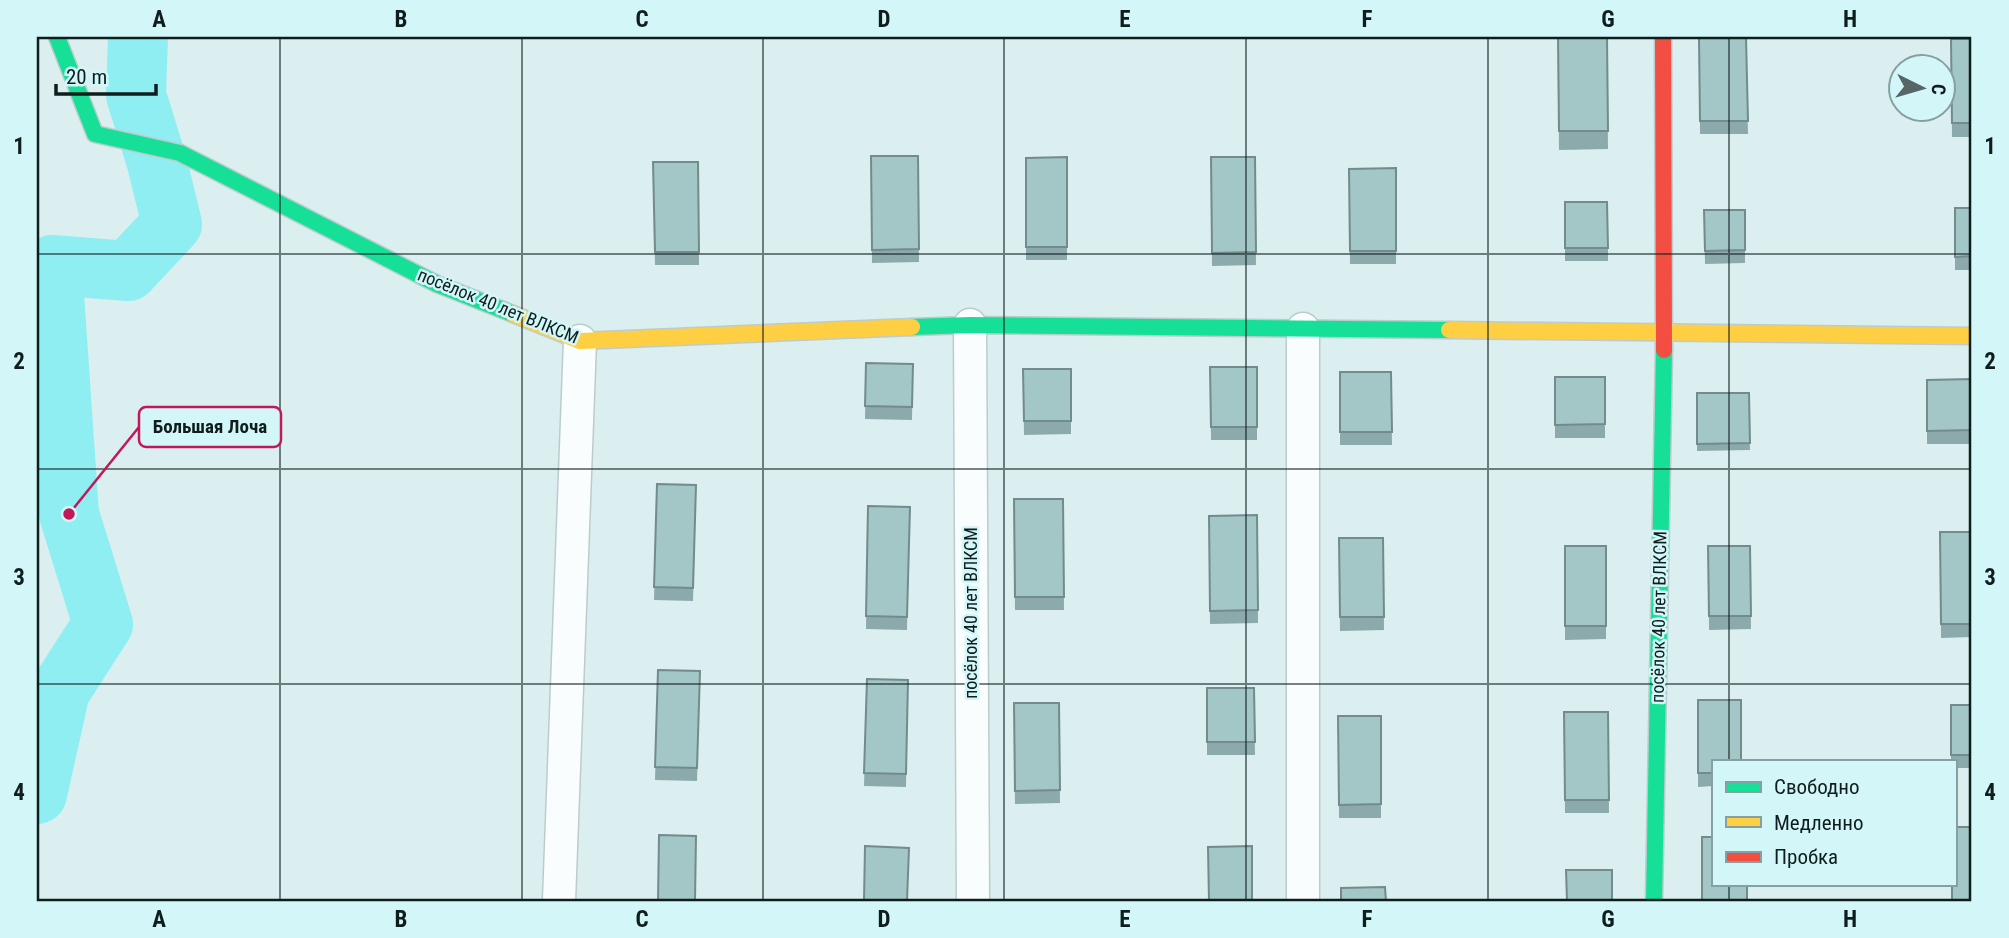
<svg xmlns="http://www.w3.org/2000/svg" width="2009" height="938" viewBox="0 0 2009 938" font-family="'Roboto Condensed',sans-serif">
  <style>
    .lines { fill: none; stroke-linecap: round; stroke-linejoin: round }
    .river { stroke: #8feef1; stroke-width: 60 }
    .street-casing { stroke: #bccccc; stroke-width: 35 }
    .fast-casing { stroke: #bccccc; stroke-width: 19 }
    .slow-casing { stroke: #bccccc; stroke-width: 19 }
    .jam-casing { stroke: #bccccc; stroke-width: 19 }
    .street { stroke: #fafdfd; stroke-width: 32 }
    .fast { stroke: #16e098; stroke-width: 16 }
    .slow { stroke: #ffcf43; stroke-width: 16 }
    .jam { stroke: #f24e42; stroke-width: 16 }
    .wall { fill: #8caaab }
    .building { fill: #a3c6c7; stroke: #728b8b; stroke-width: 2 }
    .grid { fill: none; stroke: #0f1d1d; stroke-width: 2; stroke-opacity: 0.55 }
    .labels { text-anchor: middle; stroke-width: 5; stroke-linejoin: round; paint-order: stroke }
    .street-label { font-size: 18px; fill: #0f1d1d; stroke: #d3f7f8 }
    .leader { fill: none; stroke: #c2185b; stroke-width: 2.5 }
    .callout-dot { fill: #c2185b; stroke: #d3f7f8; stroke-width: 2.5 }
    .callout { fill: #d3f7f8; stroke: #c2185b; stroke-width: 2.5 }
    .callout-label { font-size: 19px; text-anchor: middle; font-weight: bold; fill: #0f1d1d }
    .neatline { fill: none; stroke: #0f1d1d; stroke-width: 2.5 }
    .grid-label { font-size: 23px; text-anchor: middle; font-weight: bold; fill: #0f1d1d }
  </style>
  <rect width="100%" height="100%" fill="#dbeff0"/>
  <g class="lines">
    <path class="river" d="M37,794L60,691L103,624L69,514L52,265L128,271L172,224L157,163L136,95L138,37"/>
    <defs>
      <path id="street" d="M970,325L973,901
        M559,901L580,341
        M1303,901V329"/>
      <path id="fast" d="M57,37L95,134L180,153L437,284L513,314
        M912,327L970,325L1449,330
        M1654,901L1664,350"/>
      <path id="slow" d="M513,314L580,341L912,327
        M1449,330L1972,336"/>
      <path id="jam" d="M1663,37L1664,350"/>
    </defs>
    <use href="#street" class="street-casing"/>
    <use href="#fast" class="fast-casing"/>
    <use href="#slow" class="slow-casing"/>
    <use href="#jam" class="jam-casing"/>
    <use href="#street" class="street"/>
    <use href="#fast" class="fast"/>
    <use href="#slow" class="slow"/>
    <use href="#jam" class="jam"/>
  </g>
  <path class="wall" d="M1558,37H1607L1608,149L1559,150Z
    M1746,37L1748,134H1700L1699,38Z
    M1951,39H1972V137H1952Z
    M871,156H918L919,262L872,263Z
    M1067,157V260H1026V158Z
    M1211,157H1255L1256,265L1212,266Z
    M653,162H698L699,265H655Z
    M1396,168V264H1350L1349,169Z
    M1565,202L1608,248V261H1565Z
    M1955,208H1972V270H1955Z
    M1704,210H1745V263L1705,264Z
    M866,363L913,364L912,420L865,419Z
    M1210,367H1257V440H1211Z
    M1023,369H1071V434L1024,435Z
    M1340,372H1391L1392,445H1340Z
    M1555,377H1605V438H1555Z
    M1972,379V444H1927V380Z
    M1697,393H1749L1750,450L1697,451Z
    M657,484L696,485L693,601L654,600Z
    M1014,499H1063L1064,610H1015Z
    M868,506L910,507L907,630L866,629Z
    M1257,515L1258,623L1210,624L1209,516Z
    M1940,532H1972V637L1941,638Z
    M1339,538H1383L1384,630L1340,631Z
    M1565,546H1606V639L1565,640Z
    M1708,546H1750L1751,629L1709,630Z
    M658,670L700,671L697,781L655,780Z
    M867,679L908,680L906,787L864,786Z
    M1207,688H1254L1255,755H1207Z
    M1698,700L1713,761V786L1698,787Z
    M1014,703H1059L1060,803L1015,804Z
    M1951,705H1972V768H1955V761H1951Z
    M1564,712H1608L1609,813H1565Z
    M1338,716H1381V818H1339Z"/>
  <path class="building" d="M1558,37H1607L1608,131H1559Z
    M1746,37L1748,121H1700L1699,38Z
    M1951,39H1972V123H1952Z
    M871,156H918L919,249L872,250Z
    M1067,157V247H1026V158Z
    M1211,157H1255L1256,252L1212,253Z
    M653,162H698L699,252H655Z
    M1396,168V251H1350L1349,169Z
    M1565,202H1607L1608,248H1565Z
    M1955,208H1972V256L1955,257Z
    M1704,210H1745V250L1705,251Z
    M866,363L913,364L912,407L865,406Z
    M1210,367H1257V427H1211Z
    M1023,369H1071V421H1024Z
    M1340,372H1391L1392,432H1340Z
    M1555,377H1605V424L1555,425Z
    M1972,379V430L1927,431V380Z
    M1697,393H1749L1750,443L1697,444Z
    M657,484L696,485L693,588L654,587Z
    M1014,499H1063L1064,597H1015Z
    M868,506L910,507L907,617L866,616Z
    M1257,515L1258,610L1210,611L1209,516Z
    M1940,532H1972V624H1941Z
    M1339,538H1383L1384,617H1340Z
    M1565,546H1606V626H1565Z
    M1708,546H1750L1751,616H1709Z
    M658,670L700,671L697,768L655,767Z
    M867,679L908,680L906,774L864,773Z
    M1207,688H1254L1255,742H1207Z
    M1698,700H1741V761H1713V773H1698Z
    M1014,703H1059L1060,790L1015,791Z
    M1951,705H1972V755H1951Z
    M1564,712H1608L1609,800H1565Z
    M1338,716H1381V804L1339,805Z
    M1955,827H1972V901H1952V884H1955Z
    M659,835L696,836L695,901H658Z
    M1702,837H1713V884H1747V901H1702Z
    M865,846L909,848L907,901H864Z
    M1252,846V901H1209L1208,847Z
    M1566,870H1612V901H1567Z
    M1385,887L1386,901H1341V888Z"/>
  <path class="grid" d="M280,37V901M522,37V901M763,37V901M1004,37V901M1246,37V901M1488,37V901M1729,37V761M37,254H1972M37,469H1972M37,684H1972M1729,884V901"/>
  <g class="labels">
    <g class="street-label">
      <text transform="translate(498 306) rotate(22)" y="6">посёлок 40 лет ВЛКСМ</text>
      <text transform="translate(971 613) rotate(-90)" y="6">посёлок 40 лет ВЛКСМ</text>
      <text transform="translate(1659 617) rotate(-89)" y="6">посёлок 40 лет ВЛКСМ</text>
    </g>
  </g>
  <path class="leader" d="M69 514L139 427"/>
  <circle class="callout-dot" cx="69" cy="514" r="7"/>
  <rect class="callout" x="139" y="407" width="142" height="40" rx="7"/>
  <g class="callout-label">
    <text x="210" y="433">Большая Лоча</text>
  </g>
  <rect width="2009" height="938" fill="none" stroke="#d3f7f8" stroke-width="77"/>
  <rect x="1712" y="760" width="245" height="126" fill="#d3f7f8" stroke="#85a0a0" stroke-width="2"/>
  <rect x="1726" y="782" width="35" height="10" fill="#16e098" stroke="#85a0a0" stroke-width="2"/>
  <text x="1774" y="794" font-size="21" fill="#0f1d1d">Свободно</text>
  <rect x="1726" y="817" width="35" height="10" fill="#ffcf43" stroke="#85a0a0" stroke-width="2"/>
  <text x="1774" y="830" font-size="21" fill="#0f1d1d">Медленно</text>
  <rect x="1726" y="852" width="35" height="10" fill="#f24e42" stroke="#85a0a0" stroke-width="2"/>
  <text x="1774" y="864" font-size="21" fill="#0f1d1d">Пробка</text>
  <g transform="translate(1922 88) rotate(95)"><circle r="33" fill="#d3f7f8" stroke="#85a0a0" stroke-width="2"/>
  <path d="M0-5L12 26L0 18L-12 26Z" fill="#566667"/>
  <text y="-10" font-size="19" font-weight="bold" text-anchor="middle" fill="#0f1d1d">С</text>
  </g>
  <path d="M56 84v10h100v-10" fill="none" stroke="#0f1d1d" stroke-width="3.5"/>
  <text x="66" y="84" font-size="21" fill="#0f1d1d" stroke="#d3f7f8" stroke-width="5" paint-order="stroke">20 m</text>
  <rect x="38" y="38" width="1932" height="862" class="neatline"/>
  <g class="grid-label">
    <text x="159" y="27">A</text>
    <text x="401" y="27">B</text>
    <text x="642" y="27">C</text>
    <text x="884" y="27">D</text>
    <text x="1125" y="27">E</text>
    <text x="1367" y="27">F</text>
    <text x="1608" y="27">G</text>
    <text x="1850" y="27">H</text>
    <text x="19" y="154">1</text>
    <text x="1990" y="154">1</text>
    <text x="19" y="369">2</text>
    <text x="1990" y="369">2</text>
    <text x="19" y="585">3</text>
    <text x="1990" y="585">3</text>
    <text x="19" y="800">4</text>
    <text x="1990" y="800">4</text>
    <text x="159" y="927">A</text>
    <text x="401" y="927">B</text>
    <text x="642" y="927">C</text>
    <text x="884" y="927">D</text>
    <text x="1125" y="927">E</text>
    <text x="1367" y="927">F</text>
    <text x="1608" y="927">G</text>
    <text x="1850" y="927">H</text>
  </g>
</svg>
